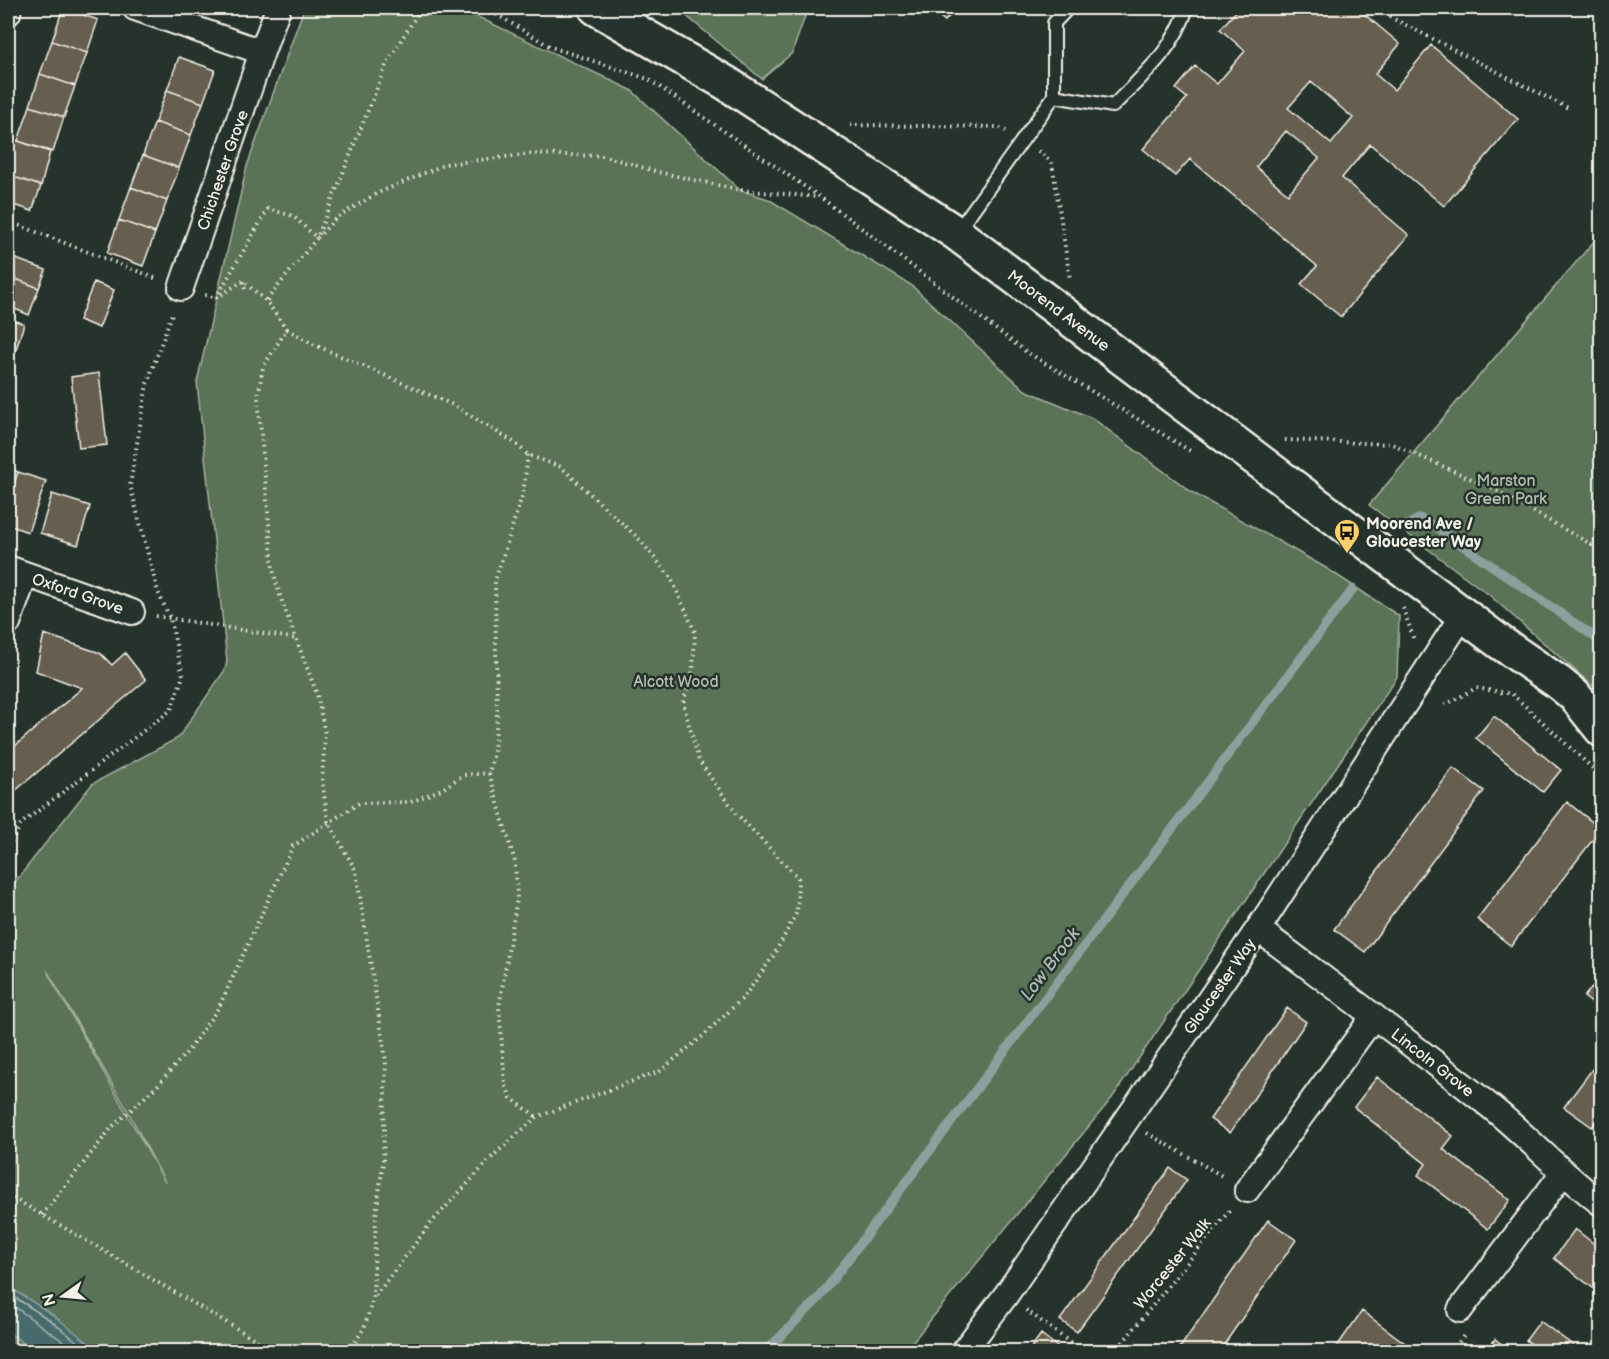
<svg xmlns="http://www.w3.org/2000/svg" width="1609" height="1359" viewBox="0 0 1609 1359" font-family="'Balsamiq Sans',sans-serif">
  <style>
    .green { fill: #5a7257; stroke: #a7b2a0; stroke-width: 1.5; fill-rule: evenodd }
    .water { fill: #476b6c; stroke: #8ca19e; stroke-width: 1.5 }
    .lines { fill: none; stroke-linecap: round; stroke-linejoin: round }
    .shore { stroke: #afbbb6; stroke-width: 1.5 }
    .stream { stroke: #8ca19e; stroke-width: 9 }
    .building { fill: #665f4f; stroke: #f4f1e8; stroke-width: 1.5; fill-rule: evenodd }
    .lane-casing { stroke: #f4f1e8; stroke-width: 16 }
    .street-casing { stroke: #f4f1e8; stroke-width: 28 }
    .secondary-casing { stroke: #f4f1e8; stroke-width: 38 }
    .path { stroke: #f4f1e8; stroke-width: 4; stroke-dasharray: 1.5 4.5; stroke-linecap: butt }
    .lane { stroke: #26332d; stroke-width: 12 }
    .street { stroke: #26332d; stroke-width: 24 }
    .secondary { stroke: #26332d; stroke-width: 33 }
    .labels { text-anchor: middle; stroke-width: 5; stroke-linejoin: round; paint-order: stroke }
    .street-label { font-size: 16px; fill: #f4f1e8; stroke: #26332d }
    .park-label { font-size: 16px; fill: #b6beae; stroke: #26332d }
    .poi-label { font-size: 16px; font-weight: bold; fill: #f4f1e8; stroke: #26332d; text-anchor: start }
    .water-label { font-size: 18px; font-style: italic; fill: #afbbb6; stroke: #26332d }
  </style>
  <rect width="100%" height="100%" fill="#26332d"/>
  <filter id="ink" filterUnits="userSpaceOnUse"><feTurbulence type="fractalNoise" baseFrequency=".0167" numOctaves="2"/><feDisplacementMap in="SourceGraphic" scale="12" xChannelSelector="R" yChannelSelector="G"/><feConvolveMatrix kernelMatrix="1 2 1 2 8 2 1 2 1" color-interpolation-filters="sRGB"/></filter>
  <g filter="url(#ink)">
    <path class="green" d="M304,8H459L631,90L740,190L768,199L911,285L1025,390L1092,418L1193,493L1326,568L1399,616L1397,677L1112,1098L905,1351H8V891L92,784L178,738L225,670L227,661L197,382L247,166ZM48,972L129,1113L165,1182L48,973Z
      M677,8H808L792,53L762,79Z
      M1601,233V693L1488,594L1369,505Z"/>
    <path class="water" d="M8,1286L53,1315L99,1351H35L8,1332Z"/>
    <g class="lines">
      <path class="shore" d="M8,1293L50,1320L90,1352
        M8,1302L78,1352"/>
      <path class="stream" d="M1405,526L1420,518L1433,525L1602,642
        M765,1352L819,1298L1353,589"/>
    </g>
    <path class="building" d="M63,8L98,20L87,53L52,41Z
      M929,8H956L945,21Z
      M1239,8H1357L1400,44L1375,74L1394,90L1431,45L1518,119L1444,206L1370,144L1342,178L1409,235L1341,317L1301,284L1317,266L1190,159L1175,176L1143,149L1187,98L1176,89L1195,66L1217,84L1245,51L1220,29ZM1311,82L1353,118L1331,144L1288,108ZM1286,131L1319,158L1288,194L1256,167Z
      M52,41L87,53L75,86L40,74Z
      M179,57L215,70L203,103L167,90Z
      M40,74L75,86L64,117L30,106Z
      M167,90L203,103L191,135L155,122Z
      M30,106L64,117L53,152L18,141Z
      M155,122L191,135L179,168L143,155Z
      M15,140L50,152L41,186L8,175V164Z
      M143,155L179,168L167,201L131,187Z
      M8,175L41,186L32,211L8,203Z
      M131,187L167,201L155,233L119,220Z
      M119,220L155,233L143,266L107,253Z
      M8,256L46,270L39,288L8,276Z
      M8,276L39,288L29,315L8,306Z
      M94,282L114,290L99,328L79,320Z
      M8,318L24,324L8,375Z
      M99,373L107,445L79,448L71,377Z
      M8,468L18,472L8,502Z
      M18,472L46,481L28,532L8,525V502Z
      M52,494L90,506L78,545L40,533Z
      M44,634L100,653L112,665L125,653L146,680L8,797V752L82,688L36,671Z
      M1494,716L1561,770L1543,792L1476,738Z
      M1453,768L1484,791L1365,952L1334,929Z
      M1567,802L1601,829L1511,946L1477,919Z
      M1602,975V1011L1584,997Z
      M1287,1008L1306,1022L1230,1133L1210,1119Z
      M1602,1056V1114L1592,1127L1564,1107Z
      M1377,1077L1453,1136L1443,1149L1510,1200L1488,1229L1418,1175L1426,1164L1354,1107Z
      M1170,1168L1187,1180L1077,1332L1060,1320Z
      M1268,1220L1296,1240L1219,1352H1177Z
      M1575,1229L1602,1250V1295L1554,1258Z
      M1362,1311L1417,1352H1333Z
      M1540,1321L1582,1352H1542L1526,1340Z
      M1041,1334L1064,1352H1028Z
      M1495,1339L1512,1352H1486Z"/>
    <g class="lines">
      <defs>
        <path id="lane" d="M1054,96L1113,106C1144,74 1173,51 1187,8
          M957,232L1054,96V23L1068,8"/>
        <path id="street" d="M135,8L262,52L278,8
          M8,13L9,8
          M181,288L262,52
          M8,568L132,612
          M8,623L25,575
          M1258,929C1336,988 1415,1046 1491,1107C1529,1138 1562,1174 1602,1204
          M1247,1190L1374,1016
          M1460,1310L1562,1174
          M963,1352L1006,1295L1258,929L1464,613"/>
        <path id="secondary" d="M596,8L726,83L956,233L1501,643L1558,682L1574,695L1602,730"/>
      </defs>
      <use href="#lane" class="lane-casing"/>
      <use href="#street" class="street-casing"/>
      <use href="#secondary" class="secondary-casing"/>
      <path class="path" d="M486,8L551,47L648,79L820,197L1025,351L1192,452
        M673,8L675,18
        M1381,8L1394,19L1568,108
        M850,125L999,127L1006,131
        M1038,151L1052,162L1070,279
        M8,221L158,279
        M245,289L243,281L266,301
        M205,295L216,298L243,281
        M216,298L268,209L293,216L317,238L337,217L378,193L446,164L531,154L604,156L658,172L740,190L818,197
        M287,329L315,345L453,405L515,443L528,455L561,467L640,540L671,578L695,632L693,671L683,703L699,761L736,813L798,878L797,912L774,955L744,997L703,1036L660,1071L537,1117L495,1154L430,1224L373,1299
        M1285,440L1392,444L1492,488L1592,545L1602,522
        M528,455L523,493L495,581L497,716L494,753L489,773L515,862L517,898L499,1007L505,1084L511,1098L537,1117
        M1403,608L1414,640
        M156,616L297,639
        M1445,705L1476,688L1512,694L1602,777
        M8,847L22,823L171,710L183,676L170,618L158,592L130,485L147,384L173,311
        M1147,1133L1224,1177
        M8,1195L277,1352
        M42,1215L113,1126L157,1086L187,1052L219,1007L293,846L359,803L411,802L444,788L463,775L489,773
        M1026,1310L1083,1352
        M349,1352L364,1328L373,1299L376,1215L383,1163L386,1061L356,871L328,821L322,781L325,734L317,694L281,599L273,570L258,397L263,367L287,329L266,301L317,238L387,63L421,8
        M1115,1352L1230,1210
        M1452,1352L1464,1335"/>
      <use href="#lane" class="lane"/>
      <use href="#street" class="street"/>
      <use href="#secondary" class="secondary"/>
    </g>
  </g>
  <defs>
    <symbol id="bus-pin" viewBox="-11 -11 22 30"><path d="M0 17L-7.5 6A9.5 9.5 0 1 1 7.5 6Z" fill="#ffd166" stroke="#26332d"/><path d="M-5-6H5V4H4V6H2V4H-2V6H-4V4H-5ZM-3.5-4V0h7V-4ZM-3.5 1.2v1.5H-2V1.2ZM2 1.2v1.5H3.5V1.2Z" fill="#111"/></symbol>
  </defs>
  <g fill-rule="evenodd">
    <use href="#bus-pin" x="1332" y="517" width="30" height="40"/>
  </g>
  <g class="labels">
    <g class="street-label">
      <text transform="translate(222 170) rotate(-71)" y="6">Chichester Grove</text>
      <text transform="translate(1059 310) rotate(37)" y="6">Moorend Avenue</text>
      <text transform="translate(78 593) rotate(19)" y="6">Oxford Grove</text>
      <text transform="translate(1219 986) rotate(-55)" y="6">Gloucester Way</text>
      <text transform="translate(1433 1062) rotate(38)" y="6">Lincoln Grove</text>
      <text transform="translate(1172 1263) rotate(-51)" y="6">Worcester Walk</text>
    </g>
    <g class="park-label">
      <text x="1506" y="486">Marston<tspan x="1506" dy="18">Green Park</tspan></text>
      <text x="676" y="687">Alcott Wood</text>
    </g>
    <g class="poi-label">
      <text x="1366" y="529">Moorend Ave /<tspan x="1366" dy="18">Gloucester Way</tspan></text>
    </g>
    <g class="water-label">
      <text transform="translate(1050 964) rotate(-53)" y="6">Low Brook</text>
    </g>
  </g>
  <rect width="1609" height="1359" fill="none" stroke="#26332d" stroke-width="30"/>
  <rect x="15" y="15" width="1579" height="1329" fill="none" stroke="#f4f1e8" stroke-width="2" filter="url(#ink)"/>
  <g transform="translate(63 1296) rotate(255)" stroke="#26332d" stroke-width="4.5" paint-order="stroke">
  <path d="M0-4.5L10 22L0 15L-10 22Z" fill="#f4f1e8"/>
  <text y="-9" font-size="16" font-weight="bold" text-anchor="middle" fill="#f4f1e8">N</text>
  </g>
</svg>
